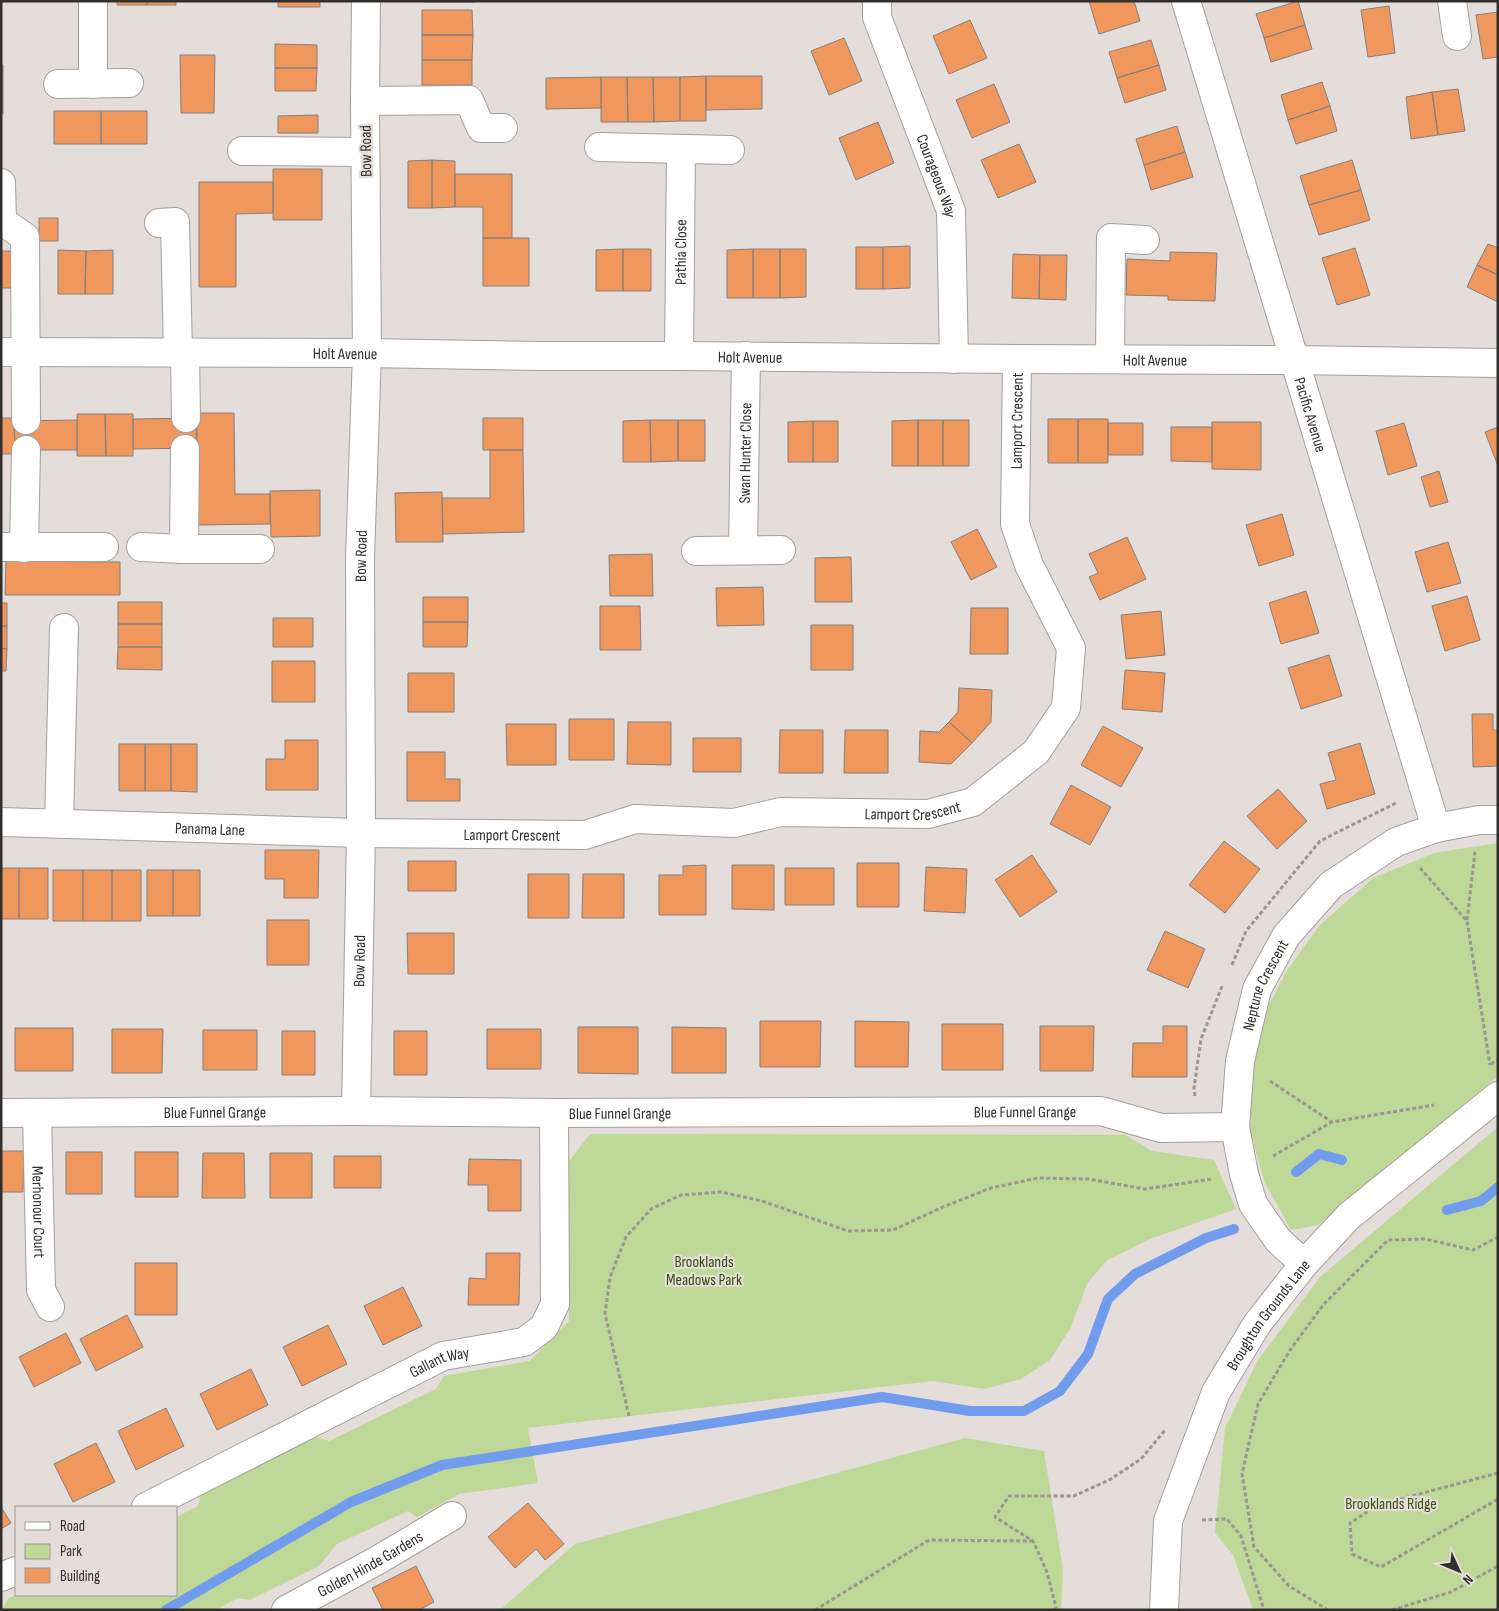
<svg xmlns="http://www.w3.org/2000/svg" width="1499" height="1611" viewBox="0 0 1499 1611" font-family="'Sofia Sans Condensed',sans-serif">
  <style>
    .green { fill: #bed898 }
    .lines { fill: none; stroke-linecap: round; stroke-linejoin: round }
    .stream { stroke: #719cee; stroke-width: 10 }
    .building { fill: #ef975c; stroke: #86807d }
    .minor-casing { stroke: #a5a09c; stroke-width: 30 }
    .path { stroke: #9b9693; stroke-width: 3; stroke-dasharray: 4 2.5; stroke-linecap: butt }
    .minor { stroke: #fff; stroke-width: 28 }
    .labels { text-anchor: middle; stroke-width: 4.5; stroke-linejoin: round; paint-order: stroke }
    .street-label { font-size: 16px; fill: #32302e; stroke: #e4ddd9 }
    .park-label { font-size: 16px; fill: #3a500a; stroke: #e4ddd9 }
  </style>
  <rect width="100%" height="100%" fill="#e4ddd9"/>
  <path class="green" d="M1498,843V1076L1318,1225L1291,1230L1265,1183L1250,1132L1252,1067L1267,1009L1286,972L1319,926L1373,878L1434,853Z
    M1498,1127V1610H1253L1233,1555L1215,1533L1225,1428L1258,1360L1320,1277Z
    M590,1134L1125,1135L1152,1151L1214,1160L1236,1209L1150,1239L1106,1261L1087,1284L1070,1329L1050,1360L1021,1379L985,1389L933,1381L528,1428L538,1483L459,1494L417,1517L408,1511L337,1544L319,1566L250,1600L238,1598L215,1610H2L9,1598L17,1595H176V1517L198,1506L202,1491L310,1435L329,1441L436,1389L444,1376L530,1361L569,1321L567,1164Z
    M965,1438L1044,1451L1063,1570L1061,1610H500L575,1544Z"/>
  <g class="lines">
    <path class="stream" d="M1296,1172L1319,1154L1342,1160
      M1447,1210L1481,1201L1498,1187
      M166,1610L351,1502L442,1465L882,1397L970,1411H1024L1060,1391L1088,1354L1108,1299L1135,1274L1206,1238L1234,1229"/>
  </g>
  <path class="building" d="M117,1H147V5H117Z
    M147,1H176V5H147Z
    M278,1H320V7H278Z
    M424,1H475V2H424Z
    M1089,1H1134L1140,21L1099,34Z
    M1298,1L1305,25L1264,38L1256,14Z
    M1389,6L1395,53L1368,57L1361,10Z
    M422,10H472L473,35H422Z
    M1498,12V57L1483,59L1476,15Z
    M970,20L987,58L949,74L933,36Z
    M1305,25L1312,49L1271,62L1264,38Z
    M422,35H473L472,60H422Z
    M844,38L862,81L829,95L811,51Z
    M1151,40L1159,65L1117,78L1109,52Z
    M275,44L317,45V68H275Z
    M180,55H215L214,113H181Z
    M422,60H472V85H422Z
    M1,65H3V114H1Z
    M1159,65L1166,90L1125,103L1117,78Z
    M275,68H317L316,91H275Z
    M706,76H762V109L706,110Z
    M706,76V121H680V77Z
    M601,77V108L546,109V78Z
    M601,77H627L628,122H601Z
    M627,77H653L654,122H628Z
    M653,77H680V121L654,122Z
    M1322,82L1330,106L1288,120L1281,95Z
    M994,84L1010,122L972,138L956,100Z
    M1458,89L1465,131L1438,135L1432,92Z
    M1432,92L1438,135L1411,139L1406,97Z
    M1330,106L1337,131L1296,144L1288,120Z
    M54,111H101V144H54Z
    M101,111H147V144H101Z
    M318,115V133H278V116Z
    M878,122L894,163L856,180L839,138Z
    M1177,126L1185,152L1144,165L1136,139Z
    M1019,144L1036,182L998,198L981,160Z
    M1185,152L1193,177L1151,190L1144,165Z
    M432,160L455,161V207L432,208Z
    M432,160V208H408V161Z
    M1352,160L1361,190L1309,205L1300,176Z
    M273,169H322V220H273Z
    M455,174H512V238H483V207H455Z
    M199,182H273V213L236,214V287H199Z
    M1361,190L1370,220L1319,235L1309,205Z
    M39,218H58V241H39Z
    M483,238H529V286H483Z
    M1488,244L1498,248V275L1477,265Z
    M910,246V288L883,289V247Z
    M856,247H883V289H856Z
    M1355,248L1370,295L1337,305L1322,258Z
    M623,249H651V291H623Z
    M623,249V291H596V250Z
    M753,249H780V298H753Z
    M753,249V298H727V250Z
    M780,249H806V297L780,298Z
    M58,250L86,251L85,294H58Z
    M113,250V294H85L86,251Z
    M1,251H13L14,288H1Z
    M1170,252L1217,253L1215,301L1168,300V296L1126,295L1127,259L1170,261Z
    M1013,254L1040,255L1039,299L1012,298Z
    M1040,255H1067L1066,300L1039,299Z
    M1477,265L1498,275V302L1467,287Z
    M196,413H234L235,494H270V524L197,525Z
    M77,414H105L106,456H77Z
    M105,414H133V456H106Z
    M1,418H14L15,454H1Z
    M197,418V448L133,449V419Z
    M483,418H523V450H483Z
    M1048,419H1078V463H1048Z
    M1078,419H1108V463H1078Z
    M77,420V450H15L14,421Z
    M650,420H678V461L651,462Z
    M650,420L651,462H623V421Z
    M678,420H705V461H678Z
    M918,420H943V466H918Z
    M918,420V466H892V421Z
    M943,420H969V466H943Z
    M813,421V462H788V422Z
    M813,421H838V462H813Z
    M1212,422H1261V470L1212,469Z
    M1108,423H1143V455H1108Z
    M1404,423L1417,466L1388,475L1376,431Z
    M1171,427H1212V462L1171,461Z
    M1498,427V466L1485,432Z
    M490,450H523L524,532L443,534L442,498H490Z
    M1439,471L1448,502L1430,507L1421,477Z
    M320,490V536L271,537L270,491Z
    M442,492L443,542H396L395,493Z
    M1282,514L1294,555L1259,566L1246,525Z
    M977,529L997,567L971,580L951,542Z
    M1127,537L1146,579L1100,600L1089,577L1098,573L1089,554Z
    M1448,542L1461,583L1427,592L1415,552Z
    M652,554L653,596H610L609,555Z
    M851,557L852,602H815V558Z
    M6,561L120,562V595H5Z
    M763,587L764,625L717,626L716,588Z
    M1306,591L1319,633L1281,644L1269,603Z
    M1467,596L1480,640L1445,651L1432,606Z
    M423,597H468V622H423Z
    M118,602H162V624H118Z
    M1,603H7V626H1Z
    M600,606H640L641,650H600Z
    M971,608H1008V654H970Z
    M1161,611L1165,655L1126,659L1121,615Z
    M273,618H313V647H273Z
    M423,622H468L467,647H423Z
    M118,624H162V647H118Z
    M811,625H853V670H811Z
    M1,626H7V649L1,648Z
    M118,647H162V670L117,669Z
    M1,648L7,649L6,671H1Z
    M1329,655L1342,696L1301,709L1288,668Z
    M272,661H315V702H272Z
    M1125,670L1165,673L1162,712L1122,709Z
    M408,673H454V712H408Z
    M959,688L992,690L991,722L972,743L949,722L958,712Z
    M1472,714H1493V730H1498V766L1473,767Z
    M569,719H614V760H569Z
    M628,722H671V765L627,764Z
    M949,722L972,743L951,764L919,762L920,731L939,732Z
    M506,724H556V765H507Z
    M1103,726L1143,748L1121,787L1081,765Z
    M780,730H823V773H779Z
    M845,730H888V773H844Z
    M693,738H741V772H693Z
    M285,740H318V790H266V759H285Z
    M1360,743L1375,794L1327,809L1320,784L1336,780L1328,753Z
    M119,744H145V791H119Z
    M145,744H171V791H145Z
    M171,744H197V792L171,791Z
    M407,752H445V779H460V801H407Z
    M1071,785L1111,807L1090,845L1050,824Z
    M1278,789L1307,821L1277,849L1247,816Z
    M1224,841L1260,869L1225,913L1189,885Z
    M265,850H319L318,898H284V879H265Z
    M1032,855L1057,892L1020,917L995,880Z
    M408,861H456V891H408Z
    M857,863H899V907H857Z
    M706,865V915H659V875H683V866Z
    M732,865H774V910L732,909Z
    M926,867L967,869L965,913L924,911Z
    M1,868H19V919H1Z
    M19,868H48V919H19Z
    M785,868H834V905H785Z
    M53,870H83V921H53Z
    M83,870H112V921H83Z
    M112,870H141V921H112Z
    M147,870H173V916H147Z
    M173,870H200V916H173Z
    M528,874H569V918H528Z
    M583,874H624V918H582Z
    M267,920H309V965H267Z
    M1165,931L1205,949L1188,988L1147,970Z
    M407,933H454V974H408Z
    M760,1021H821L820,1067H760Z
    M855,1021L909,1022L908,1067H855Z
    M942,1024H1003V1070H942Z
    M1040,1026H1094L1093,1071H1040Z
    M1163,1026H1187V1077H1132L1133,1043H1163Z
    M578,1027H638V1074L578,1073Z
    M672,1027L726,1028V1073H672Z
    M15,1028H73V1071H15Z
    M112,1029H163L162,1073H112Z
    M487,1029H541V1069H487Z
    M203,1030H257V1070H203Z
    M282,1031H315V1075H282Z
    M394,1031H427V1075H394Z
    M1,1151H24L23,1192H1Z
    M66,1152H102V1194H66Z
    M135,1152H178V1197H135Z
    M203,1153H244L245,1198H202Z
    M270,1153H312V1198H270Z
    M334,1156H381V1188H334Z
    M469,1159L521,1160V1211H488V1185H468Z
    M486,1253H520L519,1305H468L469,1278L486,1279Z
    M135,1263H177V1315H135Z
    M403,1287L422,1326L383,1345L364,1306Z
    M127,1315L143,1347L96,1371L80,1339Z
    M328,1325L347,1364L302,1386L283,1347Z
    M66,1333L81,1363L34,1387L19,1357Z
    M251,1369L268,1405L217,1430L200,1394Z
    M166,1408L184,1446L136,1470L118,1431Z
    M96,1443L115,1482L73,1502L54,1464Z
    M528,1503L564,1544L545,1560L536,1549L515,1568L488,1537Z
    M1,1507L11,1523L1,1529Z
    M416,1566L434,1602L419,1610H383L372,1588Z"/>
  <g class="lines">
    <defs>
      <g id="minor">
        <path d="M93,1V84"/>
        <path id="s1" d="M877,1V17L951,211L954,359"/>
        <path id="s2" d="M1186,1L1436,828"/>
        <path d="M1452,1L1457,36"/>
        <path d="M58,84L129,83"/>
        <path d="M365,101L469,100L481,128H503"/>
        <path d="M599,147L730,150"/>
        <path d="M242,151L365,152"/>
        <path d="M1,183L2,221L25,237L26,420"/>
        <path d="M159,223L175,222L178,353"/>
        <path id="s3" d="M1,352L367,353L541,356H679L1017,359L1293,360L1498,363"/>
        <path d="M185,352L186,418"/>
        <path id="s4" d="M679,356L681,149"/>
        <path d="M1110,359L1111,238L1145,240"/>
        <path d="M1,547H104"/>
        <path d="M141,547L184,549H260"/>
        <path d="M24,548L26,450"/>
        <path d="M184,549L185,449"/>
        <path id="s5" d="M743,549L746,356"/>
        <path d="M696,551L781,550"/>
        <path id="s6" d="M1,822L361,833L585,835L635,819L734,823L781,812L928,814L973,802L1036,752L1066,708L1071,648L1029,565L1015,524L1017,359"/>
        <path d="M59,823L64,628"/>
        <path id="s7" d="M356,1111L361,833L360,558L367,353L365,101L366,1"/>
        <path id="s8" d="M1,1113L356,1111L554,1113L1101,1111L1161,1128L1235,1127"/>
        <path id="s9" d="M37,1114L41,1290L50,1307"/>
        <path id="s10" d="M1304,1264L1278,1240L1253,1204L1244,1174L1235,1127L1240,1061L1257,989L1286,936L1331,885L1396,842L1436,828L1479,820H1498"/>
        <path id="s11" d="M146,1507L443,1356L524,1342L544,1327L555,1304L554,1113"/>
        <path d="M1,1577L16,1571"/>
        <path id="s12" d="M286,1610L378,1560L452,1516"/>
        <path id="s13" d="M1164,1610L1168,1521L1216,1392L1257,1324L1304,1264L1349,1216L1498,1096"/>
      </g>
    </defs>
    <use href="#minor" class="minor-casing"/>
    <path class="path" d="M1420,868L1467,921L1490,1065
      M1467,920L1475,852
      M1232,965L1246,931L1320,841L1396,803
      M1491,1064L1498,1059
      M1270,1081L1332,1122
      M1195,1096L1194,1088L1201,1039L1223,984
      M1273,1156L1332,1122L1434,1105
      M629,1416L605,1314L610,1277L626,1237L651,1209L681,1195L721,1192L762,1201L848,1231L893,1230L945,1206L991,1188L1038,1178L1088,1179L1145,1189L1212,1179
      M1498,1473L1378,1505L1350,1523L1352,1554L1381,1567L1498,1499
      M1202,1520L1227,1519L1241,1536L1264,1610
      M815,1610L929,1540L1033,1541
      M1054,1610L1056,1607L1047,1572L1033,1541L995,1517L1009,1496H1074L1111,1479L1141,1459L1166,1429
      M1328,1610L1289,1586L1254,1547L1242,1474L1258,1404L1290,1350L1324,1304L1388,1240L1425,1239L1473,1250L1498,1237
      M1392,1610L1451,1592L1498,1566"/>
    <use href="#minor" class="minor"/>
  </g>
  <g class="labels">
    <g class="street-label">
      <text transform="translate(365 151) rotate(-91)" y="6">Bow Road</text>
      <text dy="6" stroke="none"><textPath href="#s1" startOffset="186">Courageous Way</textPath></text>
      <text dy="6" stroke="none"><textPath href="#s4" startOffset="104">Pathia Close</textPath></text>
      <text dy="6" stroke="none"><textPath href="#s3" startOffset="344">Holt Avenue</textPath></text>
      <text dy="6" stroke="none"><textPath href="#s3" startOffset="749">Holt Avenue</textPath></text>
      <text dy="6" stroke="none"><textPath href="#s3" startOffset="1154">Holt Avenue</textPath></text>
      <text dy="6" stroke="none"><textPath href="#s2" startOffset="432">Pacific Avenue</textPath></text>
      <text dy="6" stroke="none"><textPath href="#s6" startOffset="1411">Lamport Crescent</textPath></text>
      <text dy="6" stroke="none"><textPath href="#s5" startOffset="96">Swan Hunter Close</textPath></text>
      <text dy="6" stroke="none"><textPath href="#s7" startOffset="555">Bow Road</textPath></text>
      <text dy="6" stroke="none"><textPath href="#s6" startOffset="916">Lamport Crescent</textPath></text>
      <text dy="6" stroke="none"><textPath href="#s6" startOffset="209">Panama Lane</textPath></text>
      <text dy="6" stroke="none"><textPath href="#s6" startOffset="511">Lamport Crescent</textPath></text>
      <text dy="6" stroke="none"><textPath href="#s7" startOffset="150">Bow Road</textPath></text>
      <text dy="6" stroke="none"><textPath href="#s10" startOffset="305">Neptune Crescent</textPath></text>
      <text dy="6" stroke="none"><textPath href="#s8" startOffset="214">Blue Funnel Grange</textPath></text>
      <text dy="6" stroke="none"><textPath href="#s8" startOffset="1024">Blue Funnel Grange</textPath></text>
      <text dy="6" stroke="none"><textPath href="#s8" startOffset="619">Blue Funnel Grange</textPath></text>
      <text dy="6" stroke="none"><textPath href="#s9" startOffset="98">Merhonour Court</textPath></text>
      <text dy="6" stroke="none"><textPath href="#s13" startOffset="320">Broughton Grounds Lane</textPath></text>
      <text dy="6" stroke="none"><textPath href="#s11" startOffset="328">Gallant Way</textPath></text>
      <text dy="6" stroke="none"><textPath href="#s12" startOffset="96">Golden Hinde Gardens</textPath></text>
    </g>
    <g class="park-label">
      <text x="704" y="1267">Brooklands<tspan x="704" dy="18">Meadows Park</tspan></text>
      <text x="1391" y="1509">Brooklands Ridge</text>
    </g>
  </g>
  <rect width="1499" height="1611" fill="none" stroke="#32302e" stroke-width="5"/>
  <rect x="15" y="1506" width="162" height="90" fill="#e4ddd9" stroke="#9d9895"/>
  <rect x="25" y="1522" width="25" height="8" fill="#ffffff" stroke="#9d9895"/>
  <text x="60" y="1531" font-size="15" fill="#32302e">Road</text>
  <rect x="25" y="1544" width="25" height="15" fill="#bed898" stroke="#9d9895"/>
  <text x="60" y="1556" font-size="15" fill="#32302e">Park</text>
  <rect x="25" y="1568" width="25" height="15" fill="#ef975c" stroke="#9d9895"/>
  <text x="60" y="1581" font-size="15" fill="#32302e">Building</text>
  <g transform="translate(1459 1571) rotate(134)" stroke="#e4ddd9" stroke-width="4" paint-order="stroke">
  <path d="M0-4L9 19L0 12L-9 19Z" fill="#32302e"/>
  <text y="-8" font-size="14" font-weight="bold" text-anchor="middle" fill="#32302e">N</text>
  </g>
</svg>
